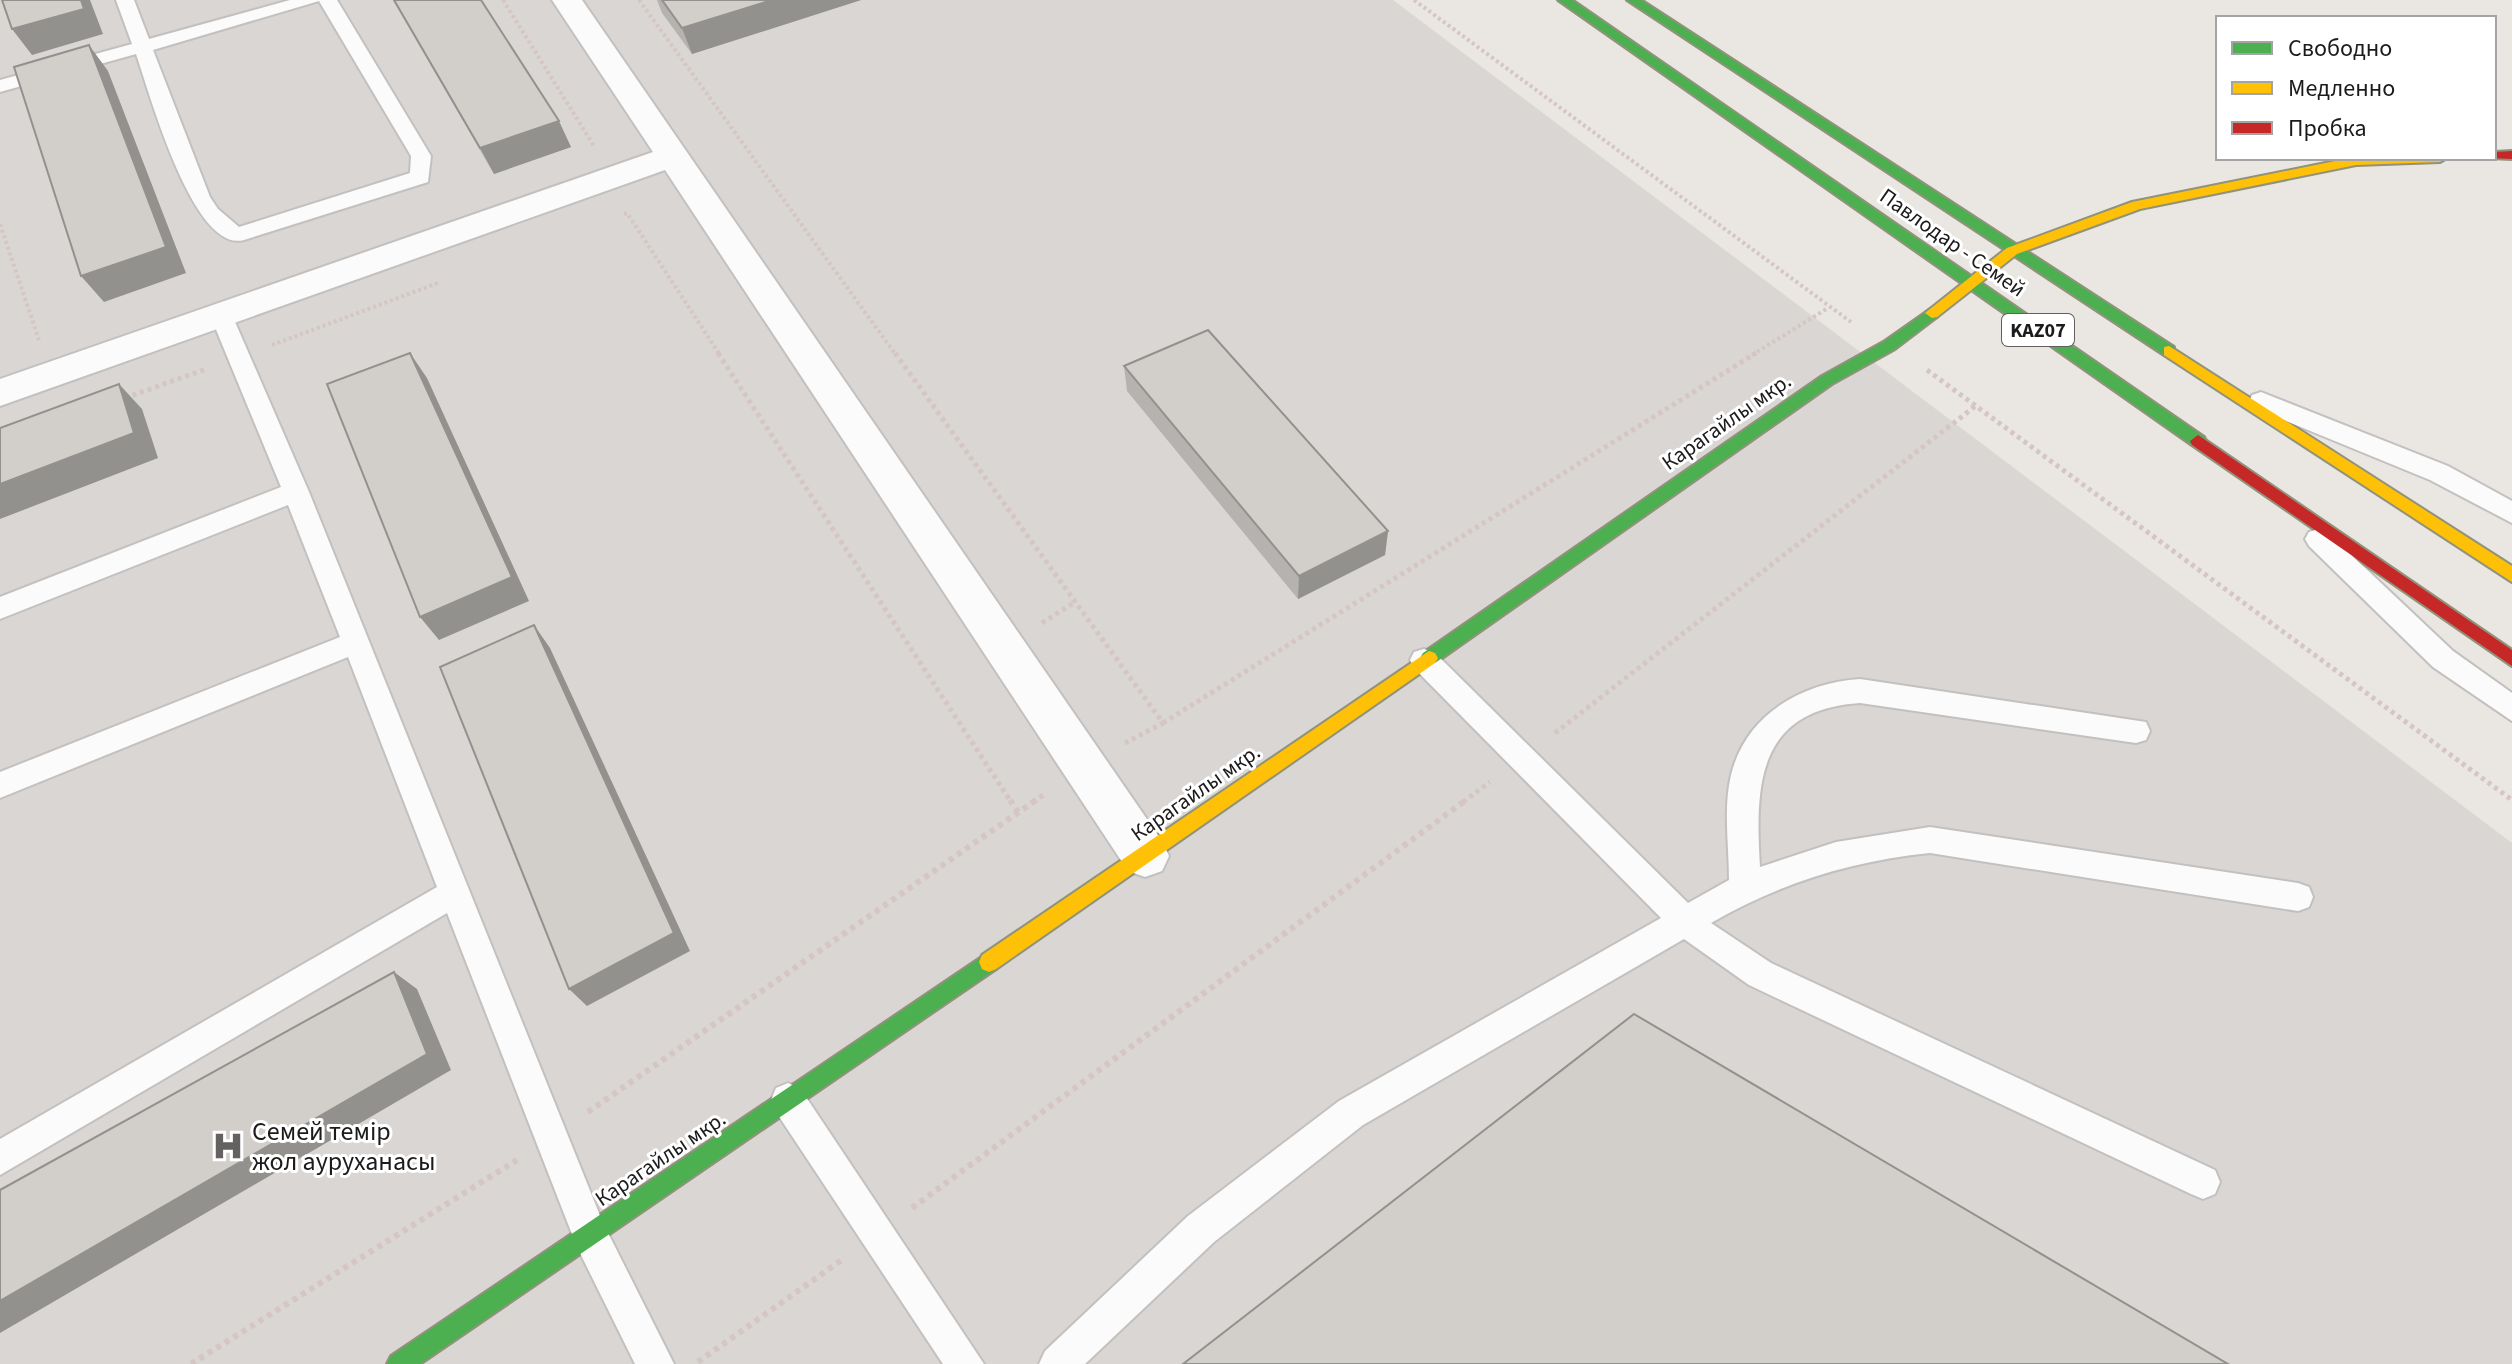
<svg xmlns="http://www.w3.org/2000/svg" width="2512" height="1364" viewBox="0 0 2512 1364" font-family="'Source Sans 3',sans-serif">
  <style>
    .residential { fill: #d9d6d4 }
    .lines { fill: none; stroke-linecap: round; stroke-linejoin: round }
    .lane-casing { stroke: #c2c1bf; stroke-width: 4 }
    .street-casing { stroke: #c2c1bf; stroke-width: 4 }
    .fast-casing { stroke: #91927b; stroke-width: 4 }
    .slow-casing { stroke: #91927b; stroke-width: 4 }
    .jam-casing { stroke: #91927b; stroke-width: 4 }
    .path-far2 { stroke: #d5c6c3; stroke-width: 4; stroke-dasharray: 3 3; stroke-linecap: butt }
    .path-far1 { stroke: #d5c6c3; stroke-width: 5; stroke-dasharray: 4 4; stroke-linecap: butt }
    .path { stroke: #d5c6c3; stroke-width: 6; stroke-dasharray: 5 5; stroke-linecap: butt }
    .lane { fill: #fcfbfb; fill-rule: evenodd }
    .street { fill: #fcfbfb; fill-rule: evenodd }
    .fast { fill: #4caf50; fill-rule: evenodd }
    .slow { fill: #ffc107; fill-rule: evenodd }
    .jam { fill: #c62828; fill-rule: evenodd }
    .wall { fill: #b5b2af }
    .shaded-wall { fill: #93918e }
    .building { fill: #d2cfcb; stroke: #93918e; stroke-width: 2 }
    .labels { text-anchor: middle; stroke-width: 6; stroke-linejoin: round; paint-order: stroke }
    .shield { fill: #fff; stroke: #5f5f5f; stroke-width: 2 }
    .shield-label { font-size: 20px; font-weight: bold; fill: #1b1b1b }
    .street-label { font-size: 22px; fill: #1b1b1b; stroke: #fff }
    .near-poi-label { font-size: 26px; fill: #1b1b1b; stroke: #fff; text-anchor: start }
  </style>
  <rect width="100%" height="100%" fill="#eae7e2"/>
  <path class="residential" d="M0,0H1393L2512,843V1364H0Z"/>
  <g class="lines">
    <defs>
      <path id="lane" d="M116,0H134L149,39L290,0H337L431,156L428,182L244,240C193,254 149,91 136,54L0,92V80L132,44ZM319,1L411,156L410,173L239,227L218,209L210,197L153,50Z
        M221,307L232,315L309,492L603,1223L674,1364H635L577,1247L447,913L0,1175V1139L437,887L348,657L0,798V772L340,637L288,505L0,619V597L281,487L210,315Z
        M2261,392L2448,466L2512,501V523L2430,480L2252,407L2249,401L2252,395Z
        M2318,529L2327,532L2453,651L2512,693V721L2433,667L2309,546L2305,539L2309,532Z
        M1424,649L1434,652L1688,903L1729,880C1729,845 1723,809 1731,775C1746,714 1802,683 1860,679L2146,722L2150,731L2146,740L2136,743L1860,703C1757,710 1755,784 1760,867L1836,842L1930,827L2298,883L2309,887L2313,897L2309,907L2298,911L1930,853C1851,861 1780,883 1711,923L1771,963L2215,1170L2220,1182L2215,1194L2203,1199L2191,1194L1749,985L1684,939L1363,1125L1214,1242L1085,1364H1039L1045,1351L1188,1216L1339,1101L1661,918L1414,668L1410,660L1414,652Z
        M788,1083L800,1088L984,1364H943L776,1112L771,1100L776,1088Z"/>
      <path id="street" d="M552,0H582L1162,841L1169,856L1162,871L1145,877L1128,871L665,170L0,406V379L653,152Z"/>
      <path id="fast" d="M1558,0H1572L2204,437L2206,441L2204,445H2192Z
        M1627,0H1641L2174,347V355H2164Z
        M1932,308L1939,313L1937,317L1895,349L1832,384L1435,663H1423L1420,658L1423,653L1822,376L1885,341Z
        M989,952L996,955L999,962L996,969L420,1364H387L391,1356Z"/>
      <path id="slow" d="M2350,158H2447L2440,162L2356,165L2140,209L2017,254L1937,317L1932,318L1925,313L2007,248L2132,202Z
        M2169,346L2512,566V582L2164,355V347Z
        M1429,651L1435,653L1438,658L1435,663L996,969L989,972L982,969L979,962L982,955Z"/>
      <path id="jam" d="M2512,151V159L2489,158H2494V152Z
        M2198,435L2512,650V666L2192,445L2190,441Z"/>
    </defs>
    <use href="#lane" class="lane-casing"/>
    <use href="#street" class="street-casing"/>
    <use href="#fast" class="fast-casing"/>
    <use href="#slow" class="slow-casing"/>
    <use href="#jam" class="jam-casing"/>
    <path class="path-far2" d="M503,0L594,146
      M639,0L896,355
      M1414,0L1851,322
      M624,214L627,213L720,355
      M0,224L39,340
      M272,345L438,283
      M1752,355L1828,308"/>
    <path class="path-far1" d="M718,353L1011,802
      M895,353L1163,723L1125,743
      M1927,370L2512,800
      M125,398L206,369
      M1042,623L1075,602
      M1163,723L1756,353
      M1555,733L1978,404
      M1033,802L1046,793
      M1463,802L1490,782"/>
    <path class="path" d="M1010,800L1018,812
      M588,1112L1036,800
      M912,1208L1466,800
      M698,1362L843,1259
      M191,1364L517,1160"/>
    <use href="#lane" class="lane"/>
    <use href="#street" class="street"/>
    <use href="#fast" class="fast"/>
    <use href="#slow" class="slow"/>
    <use href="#jam" class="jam"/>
  </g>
  <path class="wall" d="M393,0H481L571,147L494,174Z
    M657,0H861L692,54L662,13Z
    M1124,366L1388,531L1385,555L1298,599L1127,391Z"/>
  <path class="shaded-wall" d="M81,0H90L103,34L32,55L12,29Z
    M772,0H861L692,54L682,28Z
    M89,45L108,71L186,273L104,302L81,276Z
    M559,121L571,147L494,174L480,148Z
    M410,353L427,378L529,601L439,640L420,617Z
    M119,384L142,409L158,458L0,519V484Z
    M1388,531L1385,555L1298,599L1299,576Z
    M534,625L550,648L690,951L587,1006L569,989Z
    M394,972L417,989L451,1070L0,1333V1301Z"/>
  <path class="building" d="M2,0H81L84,9L12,29Z
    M394,0H481L559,121L480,148Z
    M662,0H772L682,28Z
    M89,45L166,247L81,276L14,67Z
    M1208,330L1388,531L1299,576L1124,366Z
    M410,353L512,577L420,617L327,384Z
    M119,384L134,433L0,484V428Z
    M534,625L674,933L569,989L440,667Z
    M394,972L427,1054L0,1301V1190Z
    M1634,1014L2228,1364H1183Z"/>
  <defs>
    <symbol id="hospital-bare" viewBox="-9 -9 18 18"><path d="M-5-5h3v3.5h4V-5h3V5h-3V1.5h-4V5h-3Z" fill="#636261" stroke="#fff" stroke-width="2.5" paint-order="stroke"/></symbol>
  </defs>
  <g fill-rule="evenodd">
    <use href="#hospital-bare" x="206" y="1124" width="44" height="44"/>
  </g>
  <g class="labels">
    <rect class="shield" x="2002" y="314" width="72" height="32" rx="6"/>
    <g class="shield-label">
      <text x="2038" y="337">KAZ07</text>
    </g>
    <g class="street-label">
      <text transform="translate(1953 242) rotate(35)" y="8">Павлодар - Семей</text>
      <text transform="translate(1726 421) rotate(-35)" y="8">Карагайлы мкр.</text>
      <text transform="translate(1195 792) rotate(-35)" y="8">Карагайлы мкр.</text>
      <text transform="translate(660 1158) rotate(-34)" y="8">Карагайлы мкр.</text>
    </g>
    <g class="near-poi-label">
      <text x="252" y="1140">Семей темір<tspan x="252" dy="30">жол ауруханасы</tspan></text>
    </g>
  </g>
  <rect x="2216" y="16" width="280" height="144" fill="#ffffff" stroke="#a4a4a4" stroke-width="2"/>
  <rect x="2232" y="42" width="40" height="12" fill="#4caf50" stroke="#a4a4a4" stroke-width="2"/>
  <text x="2288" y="56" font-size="24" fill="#1b1b1b">Свободно</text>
  <rect x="2232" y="82" width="40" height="12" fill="#ffc107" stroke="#a4a4a4" stroke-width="2"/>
  <text x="2288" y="96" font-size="24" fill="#1b1b1b">Медленно</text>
  <rect x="2232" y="122" width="40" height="12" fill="#c62828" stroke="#a4a4a4" stroke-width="2"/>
  <text x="2288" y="136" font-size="24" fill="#1b1b1b">Пробка</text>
</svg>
